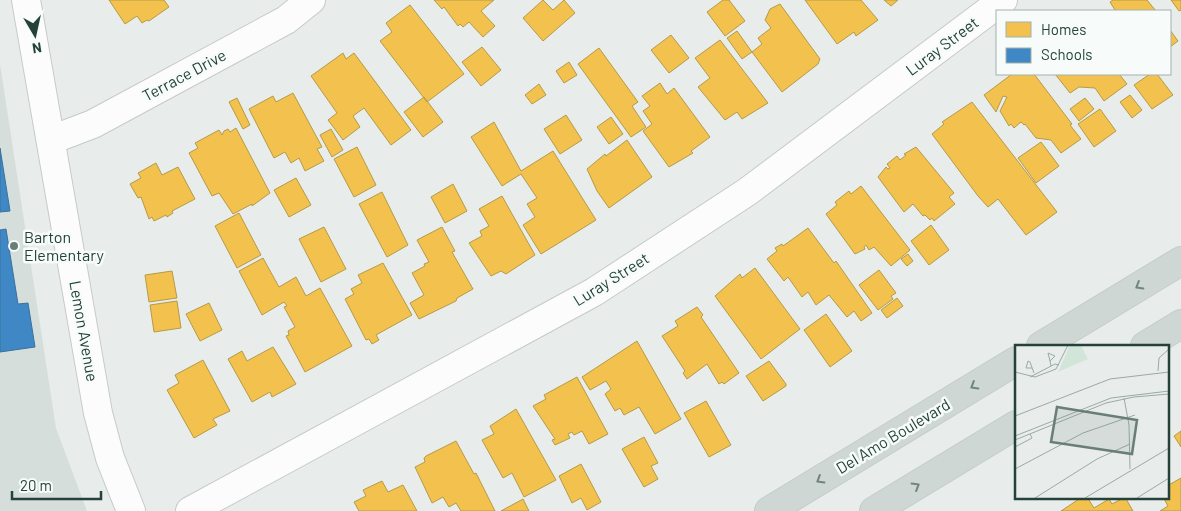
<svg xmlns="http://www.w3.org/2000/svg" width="1181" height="511" viewBox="0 0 1181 511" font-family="Barlow,sans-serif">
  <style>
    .built { fill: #d6dedb }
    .homes { fill: #f2c14e; stroke: #b49b48 }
    .schools { fill: #3f88c5; stroke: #37739b }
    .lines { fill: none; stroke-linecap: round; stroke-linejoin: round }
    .minor-casing { stroke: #c5cac8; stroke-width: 30 }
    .primary-casing { stroke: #c3ccc9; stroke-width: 30 }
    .minor { stroke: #fcfcfc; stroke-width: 28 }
    .primary { stroke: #cfd7d5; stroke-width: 28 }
    .oneway { stroke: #718580 }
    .poi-dot { fill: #697e78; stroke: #f7fbf9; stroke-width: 2 }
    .labels { text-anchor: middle; stroke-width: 5; stroke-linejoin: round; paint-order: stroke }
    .street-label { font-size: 16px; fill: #24423a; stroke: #f7fbf9 }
    .poi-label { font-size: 16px; fill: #24423a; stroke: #f7fbf9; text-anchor: start }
    .inset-road { fill: none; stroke: #9aa9a4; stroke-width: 1 }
    .view { fill: #697e78; fill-opacity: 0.15; stroke: #697e78; stroke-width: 2.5 }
    .inset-edge { fill: none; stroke: #24423a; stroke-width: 2.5 }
  </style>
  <rect width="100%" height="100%" fill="#e8edeb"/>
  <path class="built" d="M0,64L56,428L87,511H0Z"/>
  <path class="homes" d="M109,0H164L169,7L149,21L147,20L142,23L137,16L125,24Z
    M434,0H494L481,11L495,26L483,37L469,22L463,27L460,24L458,26L444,7L442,9Z
    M543,0L553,10L564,0L575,13L543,41L523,18Z
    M723,0H729L745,21L725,36L707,12Z
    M805,0H861L878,20L856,36L854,32L837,44Z
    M884,0H898L891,6Z
    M1113,0H1147L1156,11H1114L1115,10L1110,2Z
    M1171,0H1181V10L1179,11Z
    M780,4L820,59L818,64L782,92L752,52L762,44L758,38L771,28L765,20L770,9Z
    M410,5L464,74L427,102L380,41L392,32L386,23Z
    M1170,30L1178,41L1170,47Z
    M737,31L752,52L742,59L727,38Z
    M671,35L689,58L669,73L651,50Z
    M720,40L768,103L742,119L737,112L725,120L698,87L710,78L695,58Z
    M482,47L501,70L481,86L462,62Z
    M599,48L638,102L632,106L646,127L631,137L578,64Z
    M343,53L346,59L354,53L411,130L391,145L364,108L353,116L360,127L343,140L328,120L337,113L311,76Z
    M569,62L577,75L564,83L556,71Z
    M1012,74H1034L1072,124L1070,125L1081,139L1061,153L1051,140L1036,138L1025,124L1024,125L1021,122L1014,128L1011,124L1009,126L1000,111L1007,97L1003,96L996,112L984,95Z
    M1055,74H1119L1127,84L1104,101L1095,88L1079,87L1070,93Z
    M1150,74H1157L1173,95L1152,109L1134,85Z
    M660,83L667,94L674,88L710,137L691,151L693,153L669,167L643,131L652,124L643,111L650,106L642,96Z
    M539,84L546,95L532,104L525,95Z
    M293,93L322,147L317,149L324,161L305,171L299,158L291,163L285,152L274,158L249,109L273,96L276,102Z
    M1130,95L1142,110L1132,118L1120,102Z
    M424,97L443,122L423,137L404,112Z
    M237,98L250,125L243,129L229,102Z
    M1085,98L1094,109L1079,121L1070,109Z
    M972,102L1057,212L1026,235L998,199L988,207L978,196L932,134L944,124L942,122Z
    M1100,109L1116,131L1094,147L1078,124Z
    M566,115L582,140L560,154L544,129Z
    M611,117L623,134L609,144L597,127Z
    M494,122L521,171L553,151L596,220L541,254L523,225L535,217L527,204L537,198L521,174L502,186L471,137Z
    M236,128L270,193L252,206V204L233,214L219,193L212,196L189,153L198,148L195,143L219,130L222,135L224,131L228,129L230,132Z
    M331,129L343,150L332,157L320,135Z
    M627,140L652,177L609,208L597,191L587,169L605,154L606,156Z
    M1041,142L1059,166L1036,183L1018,158Z
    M357,147L376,185L354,197L334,159Z
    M916,147L954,193L949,197L955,204L934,221L932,218L930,220L925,215L923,216L913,204L904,212L878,177L886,167L888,169L890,168L887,164L897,156L900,160L906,155L904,154Z
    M156,163L162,175L178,167L195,199L172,211L173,213L167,217L166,215L154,221L152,217L149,219L141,197L138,198L130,184L141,178L138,173Z
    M296,178L311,205L289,217L274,190Z
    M453,184L467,211L445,223L431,197Z
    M861,186L910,250L891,266L874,247L869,250L866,245L864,247L865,249L855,254L826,214L837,205L835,202L849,191L851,194Z
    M382,192L408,245L387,257L359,204Z
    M502,196L535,255L506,274L501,271L491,276L469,243L482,236L480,231L489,226L479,209Z
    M239,213L261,255L237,268L215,226Z
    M931,225L949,250L929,265L911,241Z
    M324,227L346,269L321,282L299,239Z
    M442,227L455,251L452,252L473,289L457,298L456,301L419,319L410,303L424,295L412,273L425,266L424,264L429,262L417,240Z
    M808,228L834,263L836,261L872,313L861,321L854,311L847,317L829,295L816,305L808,292L802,297L788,277L784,281L767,259L777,251L775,248L782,244L783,246Z
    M908,254L913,261L907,266L901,259Z
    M263,258L279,287L296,277L306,296L320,288L352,346L305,372L286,336L289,335L288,331L295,327L284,307L287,306L284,302L262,315L239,271Z
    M383,263L412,315L376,335L379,340L372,344L369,339L366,340L345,299L354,294L351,289L362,283L358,275Z
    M755,268L800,329L761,359L715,296L740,274L742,278Z
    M879,270L896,293L891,296L893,299L878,310L859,285Z
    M172,271L177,298L149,302L145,275Z
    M897,298L903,306L887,318L881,310Z
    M177,301L181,328L154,332L150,305Z
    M209,303L222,330L200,341L186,314Z
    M697,307L703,315L701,317L739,373L724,384L722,382L719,384L707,364L687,379L683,373L685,371L662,336L678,326L675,321Z
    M826,314L852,351L830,367L804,330Z
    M637,341L681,419L655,434L639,407L624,415L620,408L615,411L605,394L611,389L606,381L590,390L582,377Z
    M273,347L296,384L272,397L270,392L252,402L228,359L242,351L247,361Z
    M203,360L230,411L213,419L217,425L194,438L167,390L179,383L175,375Z
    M769,361L786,384V386L763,401L746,376Z
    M577,377L608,434L589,444L582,431L574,435L572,432L568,434L570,438L555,445L552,440L555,439L533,406L546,399L544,395Z
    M706,401L731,445L709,457L684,413Z
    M516,409L556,480L524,497L512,473L503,478L482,440L494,434L490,426Z
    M1181,431V447L1174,436Z
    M644,437L658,463L651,466L658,479L644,487L622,449Z
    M456,441L474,474L476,473L495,511H461L456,503L449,507L443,497L432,503L415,467L425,462L424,458L426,456Z
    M581,464L601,502L587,510L581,498L572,503L559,476Z
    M1181,478V511H1160L1168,506L1163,497H1167V486Z
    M382,481L388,492L403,485L417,511H359L354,502L366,496L363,490Z
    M1082,497H1087L1094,508L1109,499L1112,504L1125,497L1133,511H1061Z
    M523,499L529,511H501Z"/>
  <path class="schools" d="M0,148L10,211L0,212Z
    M6,229L18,304L28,303L35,347L0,352V230Z"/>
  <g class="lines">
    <defs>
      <path id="minor" d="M26,0L98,413L110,458L131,511
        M51,140L93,124L286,20L311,0
        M190,511L594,292L747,192L1003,0"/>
      <path id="primary" d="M1041,346L1181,261
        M1145,346L1181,324
        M769,511L1016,361
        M874,511L1016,425"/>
    </defs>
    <use href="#minor" class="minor-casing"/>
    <use href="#primary" class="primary-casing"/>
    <use href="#minor" class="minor"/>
    <use href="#primary" class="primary"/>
  </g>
  <defs><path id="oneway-chevron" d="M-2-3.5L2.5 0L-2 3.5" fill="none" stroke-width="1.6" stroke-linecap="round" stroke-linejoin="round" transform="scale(1.25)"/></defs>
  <g class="oneway">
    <use href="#oneway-chevron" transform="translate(1139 286) rotate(149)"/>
    <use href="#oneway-chevron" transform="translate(974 386) rotate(149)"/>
    <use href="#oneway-chevron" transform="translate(820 480) rotate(149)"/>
    <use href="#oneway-chevron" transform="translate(916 486) rotate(-31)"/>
  </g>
  <circle class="poi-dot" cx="14" cy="246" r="5"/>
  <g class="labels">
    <g class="street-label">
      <text transform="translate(942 46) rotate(-37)" y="6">Luray Street</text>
      <text transform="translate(184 75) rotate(-28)" y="6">Terrace Drive</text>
      <text transform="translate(611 279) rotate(-32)" y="6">Luray Street</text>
      <text transform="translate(84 331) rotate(80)" y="6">Lemon Avenue</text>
      <text transform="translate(893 436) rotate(-31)" y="6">Del Amo Boulevard</text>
    </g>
    <g class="poi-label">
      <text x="24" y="243">Barton<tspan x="24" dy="18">Elementary</tspan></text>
    </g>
  </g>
  <g transform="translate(1015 345)">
    <rect width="154" height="154" fill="#e8edeb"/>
    <path d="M55,0H66L73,14L43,27Z" fill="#d1e6d8"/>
    <path class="inset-road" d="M35,16L33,8L40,11L35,16L36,21M17,23H11L13,16L15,17L19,28M143,26L144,13L154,4M0,27L20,32L41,24L53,0M15,32L40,19L44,20M109,53L114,80L115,124M0,71L95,34L154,27M0,91L96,53L154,46M0,95L91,58L119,52L154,49M0,102L17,93L15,89M0,124L68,88L120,70M20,153L82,114L115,99M70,153L154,103M122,153L154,133"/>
    <path class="view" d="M42,62L122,75L117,109L36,97Z"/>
    <rect width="154" height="154" class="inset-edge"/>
  </g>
  <rect x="996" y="10" width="175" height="65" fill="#f7fbf9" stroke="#a3b1ad"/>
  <rect x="1006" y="22" width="25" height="15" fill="#f2c14e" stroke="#a3b1ad"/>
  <text x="1041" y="35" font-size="15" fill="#24423a">Homes</text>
  <rect x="1006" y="48" width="25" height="15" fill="#3f88c5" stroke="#a3b1ad"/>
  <text x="1041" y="60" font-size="15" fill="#24423a">Schools</text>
  <g transform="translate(35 35) rotate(171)" stroke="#f7fbf9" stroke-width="4" paint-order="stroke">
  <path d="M0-4L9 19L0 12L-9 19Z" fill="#24423a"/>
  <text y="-8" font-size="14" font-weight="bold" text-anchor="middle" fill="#24423a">N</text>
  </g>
  <path d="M12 491v8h89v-8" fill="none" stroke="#24423a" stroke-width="2.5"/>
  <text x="20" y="491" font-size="15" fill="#24423a" stroke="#f7fbf9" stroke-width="4" paint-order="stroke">20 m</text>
</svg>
